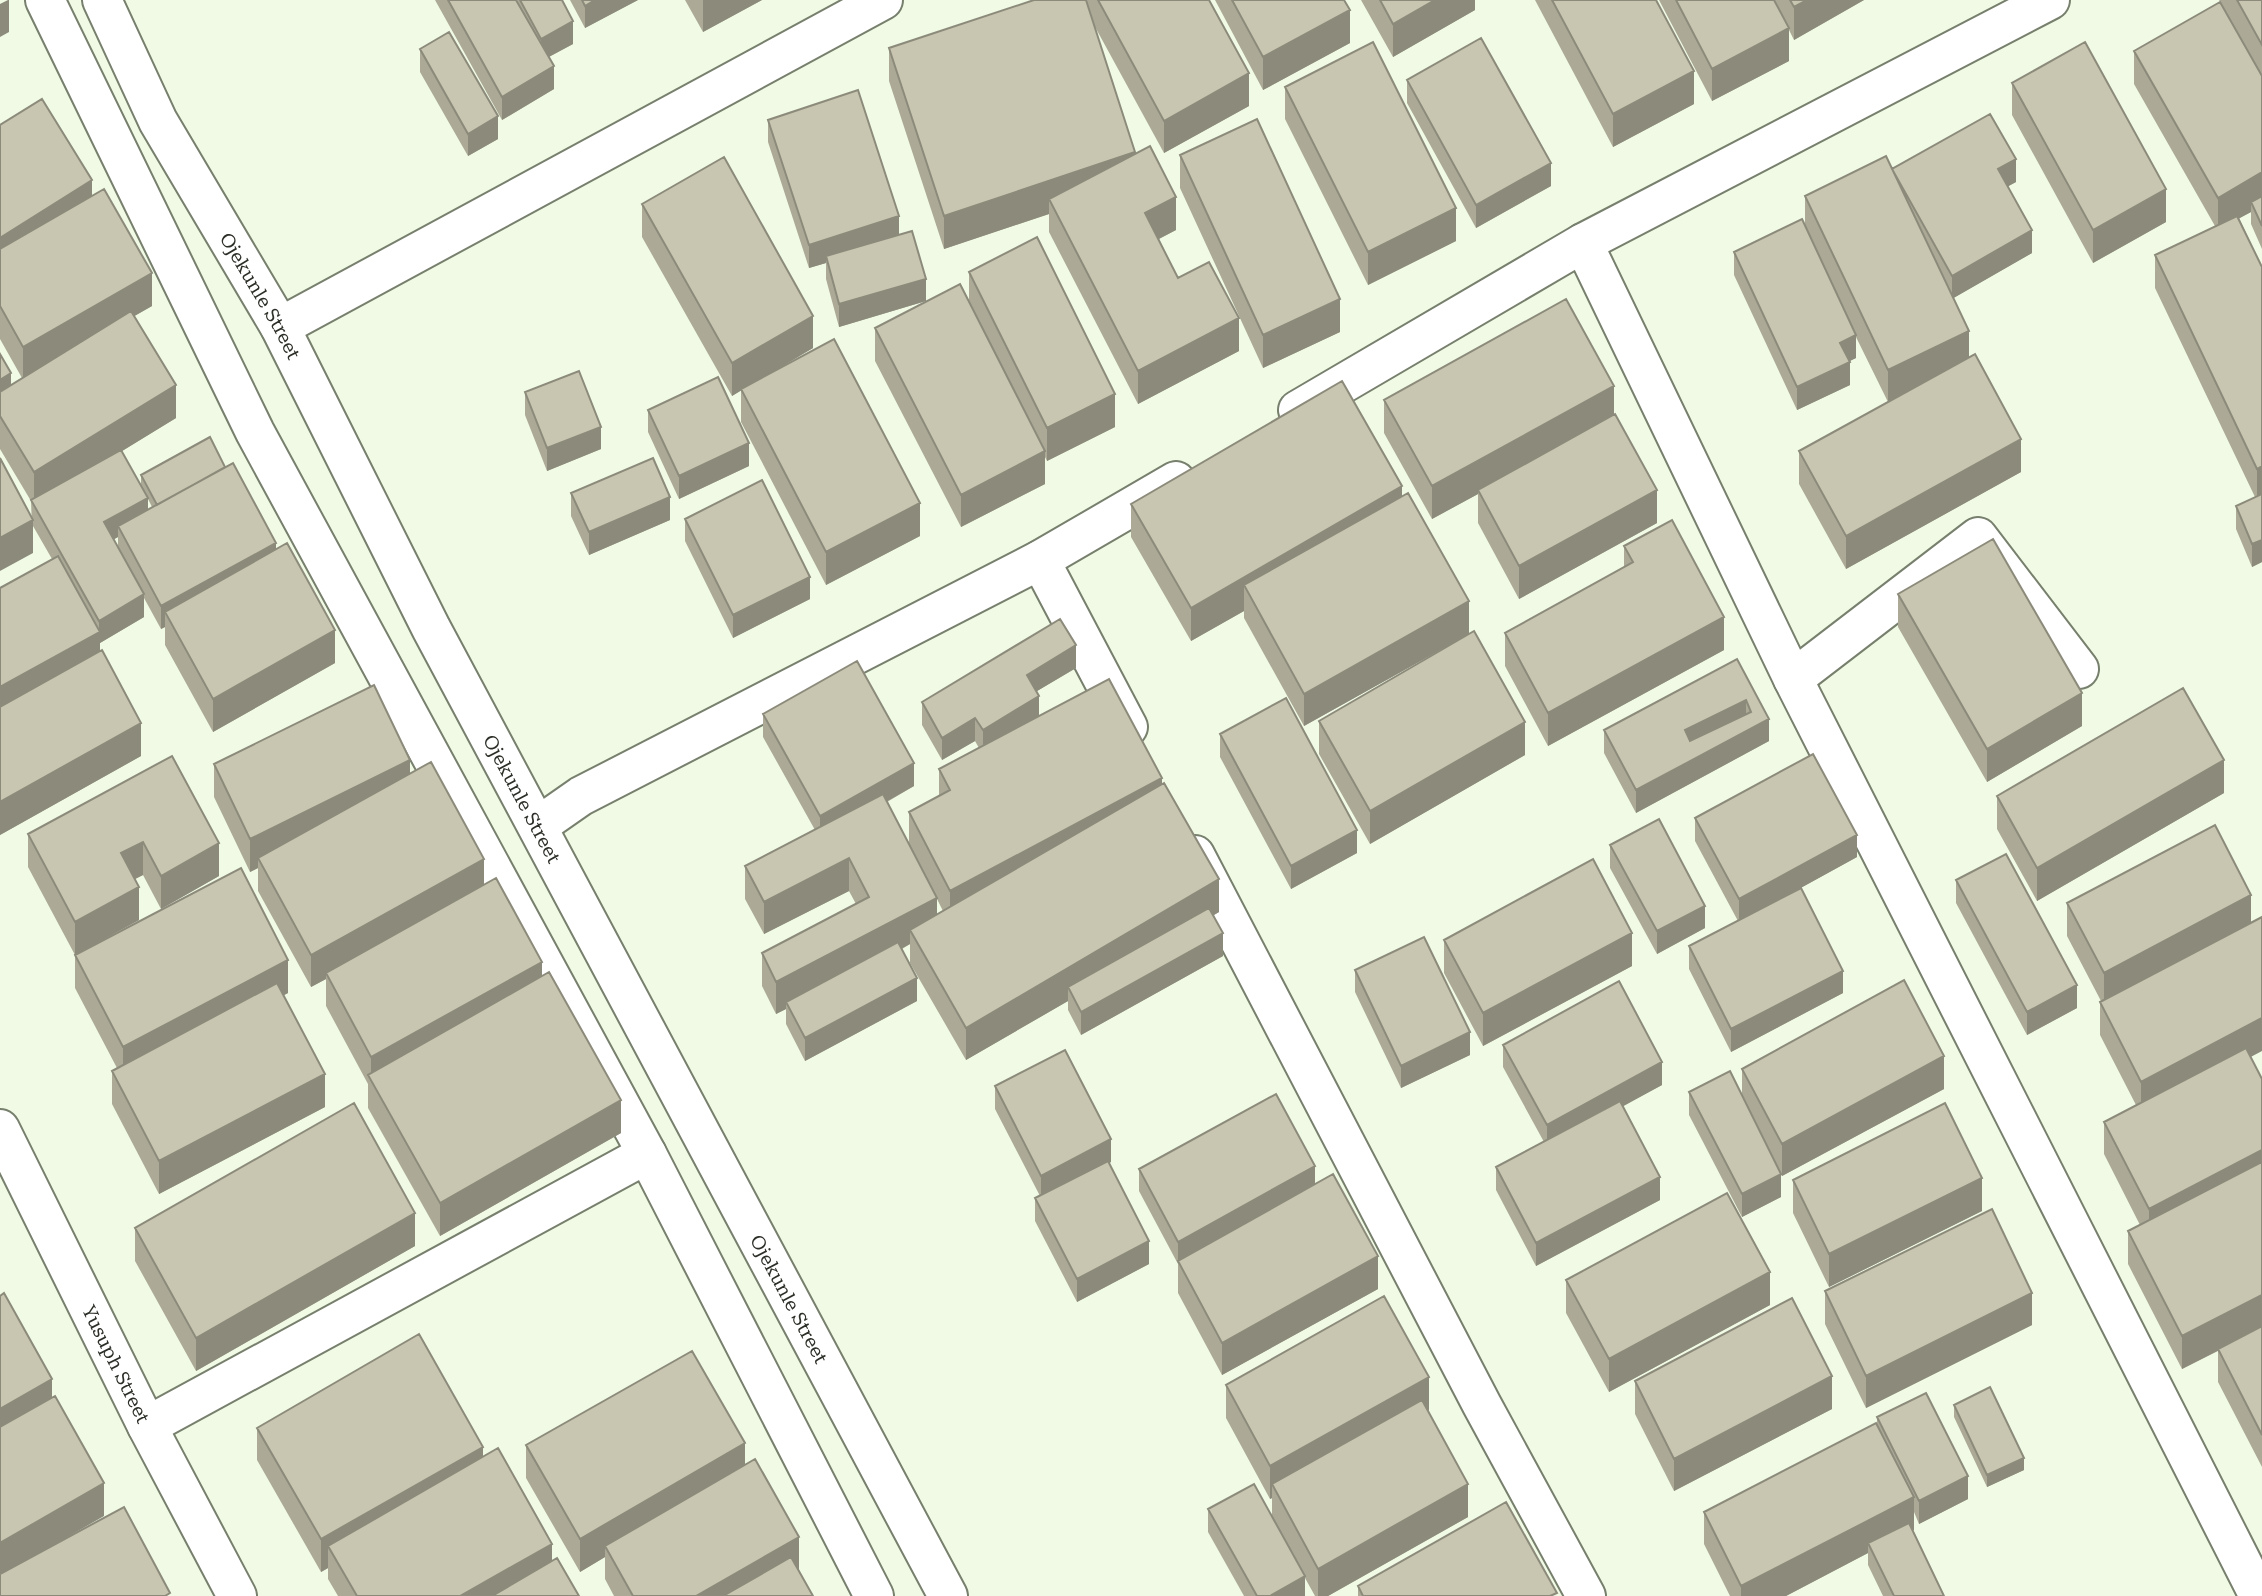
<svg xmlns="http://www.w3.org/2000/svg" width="2262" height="1596" viewBox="0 0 2262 1596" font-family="'Roboto Serif',serif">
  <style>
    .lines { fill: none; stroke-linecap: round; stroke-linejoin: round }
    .minor-casing { stroke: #777f6d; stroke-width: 42 }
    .minor { stroke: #fff; stroke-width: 38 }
    .wall { fill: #acaa97; fill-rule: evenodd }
    .shaded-wall { fill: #8c8b7b }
    .building { fill: #c8c6b0; stroke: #8c8b7b; stroke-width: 2; fill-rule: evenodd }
    .labels { text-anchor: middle; stroke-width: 6; stroke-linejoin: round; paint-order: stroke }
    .street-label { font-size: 19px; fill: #2b2f27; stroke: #fff }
  </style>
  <rect width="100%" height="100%" fill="#f0fae5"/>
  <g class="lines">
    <defs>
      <g id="minor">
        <path d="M45,0L255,432L647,1154L874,1596"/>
        <path id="s1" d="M102,0L158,121L280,327L431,628L948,1596"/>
        <path d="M1583,243L1793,679L2259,1596"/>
        <path d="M280,327L883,0"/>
        <path d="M1298,410L1583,243L2050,0"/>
        <path d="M1040,560L1128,727"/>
        <path d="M1793,679L1978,537L2079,669"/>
        <path d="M538,826L581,796L1040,560L1176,481"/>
        <path d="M1195,855L1482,1405L1586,1596"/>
        <path id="s2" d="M0,1129L147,1426L237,1596"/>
        <path d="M147,1426L647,1154"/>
      </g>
    </defs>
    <use href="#minor" class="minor-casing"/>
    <use href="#minor" class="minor"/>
  </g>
  <path class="wall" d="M435,0H562L573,44L549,57L554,89L502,120Z
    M570,0H638L585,28Z
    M685,0H762L703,32Z
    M1034,0H1209L1249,106L1164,153L1094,25L1135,154L1176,230L1159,239L1178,278L1239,351L1138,404L1049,232V214L944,249L889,81V48Z
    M1215,0H1344L1350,43L1263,90Z
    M1361,0H1475V10L1393,57Z
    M1535,0H1656L1694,104L1613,147Z
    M1659,0H1864L1794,40L1789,30V61L1712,101Z
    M2219,0H2262V249L2251,224V212L2239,218L2262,267V562L2252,567L2236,529V506L2255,497L2155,288V255L2215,226L2134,84V51L2221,3Z
    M420,49L498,139L468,156L420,72Z
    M1407,80L1551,186L1476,228L1407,103Z
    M2012,83L2166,222L2093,263L2012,115Z
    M1285,87L1456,241L1368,285L1285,119Z
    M768,120L899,235L926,301L839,327L826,279V263L809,268L768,142Z
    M0,125L92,195L152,306L134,316L176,418L122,451L141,486V475L225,467L276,549L335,663L213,732L165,645V627L161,629L144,598V617L100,643V651L141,756L0,835V588L52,559L33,526V553L31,501L0,449V354L11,385L22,378L0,339ZM148,499L152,507L148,510ZM118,537V547L114,539Z
    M1180,155L1340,332L1263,368L1180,188Z
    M1892,170L2016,182L2008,186L2032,253L1953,298L1969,357L2021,472L1846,569L1799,484V451L1888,402L1856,337V358L1849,361L1850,385L1797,410L1734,275V252L1805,224V196Z
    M642,204L813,348L778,369L920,536L826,585L741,422V390L732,396L642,237Z
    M969,272L1115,427L1047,461L1045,457V484L961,527L875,361V328L969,303Z
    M525,392L601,449L547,471L525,415Z
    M1384,400L1614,414L1657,523L1519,599L1478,523V494L1432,519L1384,433Z
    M648,410L749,466L679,499L648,432Z
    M571,493L670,520L589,555L571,516Z
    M1402,496L1469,634L1304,726L1244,618V611L1191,641L1131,537V504Z
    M685,519L810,599L733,638L685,541Z
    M1624,546L1724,650L1548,746L1505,666V633L1624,567Z
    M1898,594L2082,726L1987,782L1898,627Z
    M1737,659L1769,741L1636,813L1604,753V730Z
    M1076,668L1037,691L1039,716L1162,784L1219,912L1214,915L1223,956L1081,1035L1068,1010V1001L966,1060L910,963V944L902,949L917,1001L805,1061L786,1024V1009L776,1014L762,986V953L856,904L849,891L764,934L745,899V866L815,830L763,737V714L914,786L887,802L909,843V812L939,796V769L979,748L975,741L942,760L922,725V702ZM937,899L943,911L937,915Z
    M1319,721L1525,755L1370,844L1319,754Z
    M1220,734L1357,853L1291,889L1220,757Z
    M172,756L219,876L161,909L143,875L135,879L139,920L75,955L28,867V834Z
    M214,764L410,774L484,885L542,976L621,1133L440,1236L368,1108V1084L326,1006V979L311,987L258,891V868L250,872L214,797Z
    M2224,793L2037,901L1997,829V796Z
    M1695,818L1857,857L1782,898L1843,993L1731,1052L1689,969V946L1738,921L1695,841Z
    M1610,845L1705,928L1657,954L1610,868Z
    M1956,880L2077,1008L2027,1035L1956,903Z
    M2067,903L2251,923V1057L2262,1079V1467L2218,1382V1351L2182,1369L2128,1264V1231L2140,1225L2104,1154V1122L2136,1105L2100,1035V1002L2101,1001L2067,936Z
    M1444,940L1632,966L1483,1046L1444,973Z
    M75,955L288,993L284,995L325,1107L159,1194L112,1104V1071L117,1068L75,988Z
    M1355,970L1470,1055L1401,1088L1355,992Z
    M1503,1045L1662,1085L1622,1106L1660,1200L1536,1266L1496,1190V1167L1544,1142L1503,1067Z
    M1742,1069L1944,1089L1782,1176L1781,1175V1197L1742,1217L1689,1115V1092L1742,1096Z
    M995,1086L1111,1162L1109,1163L1149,1264L1077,1302L1035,1221V1198L1040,1196L995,1109Z
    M1139,1169L1315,1184L1378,1289L1222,1375L1178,1293V1264L1139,1191Z
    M1793,1180L1982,1211L1829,1287L1793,1213Z
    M135,1228L415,1246L196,1371L135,1261Z
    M1566,1280L1770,1305L1609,1392L1566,1313Z
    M1825,1291L2032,1325L1866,1408L1825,1324Z
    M1635,1381L1832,1409L1674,1491L1635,1414Z
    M1226,1385L1429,1410L1428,1411L1468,1517L1328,1596H1315L1305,1578V1596H1244L1208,1532V1509L1272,1515V1498L1270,1499L1226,1418Z
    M1954,1405L2024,1470L1987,1487L1954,1417Z
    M1877,1417L1968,1499L1919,1524L1914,1512L1913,1530L1944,1596H1883L1868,1565V1553L1786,1596H1730L1704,1544V1512L1877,1424Z
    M257,1428L483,1457L552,1562L579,1596H338L328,1579V1568L321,1572L257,1460Z
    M526,1445L745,1465L799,1570H798L813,1596H614L605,1579V1557L580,1572L526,1478Z
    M1358,1586L1557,1596H1358Z"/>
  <path class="shaded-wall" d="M8,0H9V32L0,37V4Z
    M595,0H638L585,28V6Z
    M703,0H762L703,32Z
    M1435,0H1475V10L1393,57V24Z
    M1807,0H1864L1794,40V7Z
    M1350,10V43L1263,90V57Z
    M573,21V44L541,61V39Z
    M1789,28V61L1712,101V69Z
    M554,66V89L502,120V97Z
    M1694,71V104L1613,147V114Z
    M1249,73V106L1164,153V121Z
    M498,116V139L468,156V134Z
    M1135,152V184L1049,199V214L944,249V216Z
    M2016,159V182L1998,192V169Z
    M1551,163V186L1476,228V205Z
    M2262,172V205L2251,202V212L2218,230V198Z
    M92,180V213L0,271V238Z
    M2166,189V222L2093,263V230Z
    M1176,197V230L1145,246V213Z
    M1456,208V241L1368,285V252Z
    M899,216V239L826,256V263L809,268V245Z
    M2032,230V253L1952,299V276Z
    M152,273V306L23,380V347Z
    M926,279V301L839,327V304Z
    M1340,299V332L1263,368V335Z
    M813,316V348L732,396V363Z
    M1239,318V351L1138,404V371Z
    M1969,331V364L1888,403V370Z
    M1856,335V358L1840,366V343Z
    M1850,362V385L1797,410V387Z
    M11,373V396L0,403V380Z
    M176,385V418L34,505V472Z
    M1614,386V419L1478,490V494L1432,519V486Z
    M1115,394V427L1047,461V428Z
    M601,427V449L547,471V448Z
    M2021,439V472L1846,569V536Z
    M749,443V466L679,499V476Z
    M1045,451V484L961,527V495Z
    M2262,466V499L2257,502V469Z
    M1402,486V518L1244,585V611L1191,641V608Z
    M1657,490V523L1519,599V566Z
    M670,497V520L589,555V532Z
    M148,498V521L118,526V537L104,545V522Z
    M920,503V536L826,585V552Z
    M33,520V553L0,571V538Z
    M2262,540V562L2252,567V544Z
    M276,543V566L165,612V627L161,629V606Z
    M810,577V599L733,638V615Z
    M144,594V617L100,643V665L0,720V687L99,633V621Z
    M1469,601V634L1304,726V694Z
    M1724,617V650L1548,746V713Z
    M335,630V663L213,732V699Z
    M1076,645V668L1027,697V675Z
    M2082,693V726L1987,782V749Z
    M1039,696V719L983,753V730Z
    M1746,700V723L1685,753V730Z
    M975,718V741L942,760V738Z
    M1769,719V741L1636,813V790Z
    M1525,722V755L1370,844V811Z
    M141,723V756L0,835V802Z
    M410,760V793L258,858V868L250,872V839Z
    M2224,760V793L2037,901V868Z
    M914,763V786L820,839V816Z
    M1162,778V811L950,924V891Z
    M1357,830V853L1291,889V866Z
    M1857,835V857L1739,922V899Z
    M143,842V875L121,886V853Z
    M219,843V876L161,909V876Z
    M849,858V891L764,934V902Z
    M484,859V891L326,973V979L311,987V955Z
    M1219,879V912L1073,997L1068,987V1001L966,1060V1028Z
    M139,887V920L75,955V922Z
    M2251,895V928L2104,1006V973Z
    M937,898V930H910V944L790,1008L786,1002V1009L776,1014V982Z
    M1705,906V928L1657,954V931Z
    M1223,933V956L1081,1035V1012Z
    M1632,933V966L1483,1046V1013Z
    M288,960V993L123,1079V1047Z
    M542,962V995L371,1081V1057Z
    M1843,971V993L1731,1052V1029Z
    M917,978V1001L805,1061V1038Z
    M2077,985V1008L2027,1035V1012Z
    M2262,1018V1051L2141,1115V1082Z
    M1470,1032V1055L1401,1088V1066Z
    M1944,1056V1089L1782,1176V1144Z
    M1662,1062V1085L1547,1148V1125Z
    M325,1074V1107L159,1194V1161Z
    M621,1100V1133L440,1236V1203Z
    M1111,1139V1162L1041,1199V1176Z
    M2262,1150V1183L2149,1242V1209Z
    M1315,1166V1189L1178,1261V1264V1242Z
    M1781,1174V1197L1742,1217V1194Z
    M1660,1177V1200L1536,1266V1243Z
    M1982,1178V1211L1829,1287V1254Z
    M415,1213V1246L196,1371V1338Z
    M1149,1241V1264L1077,1302V1279Z
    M1378,1256V1289L1222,1375V1343Z
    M1770,1272V1305L1609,1392V1359Z
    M2032,1293V1325L1866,1408V1376Z
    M2262,1295V1328L2182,1369V1336Z
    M1832,1376V1409L1674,1491V1459Z
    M1429,1377V1410L1277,1495L1272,1484V1498L1270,1499V1466Z
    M52,1379V1412L0,1442V1409Z
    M745,1443V1476L605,1546V1557L580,1572V1539Z
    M483,1447V1479L328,1546V1568L321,1572V1539Z
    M2024,1458V1470L1987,1487V1475Z
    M1968,1476V1499L1919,1524V1501Z
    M104,1483V1516L0,1576V1543Z
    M1468,1484V1517L1328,1596H1318V1569Z
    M1914,1497V1530L1873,1551L1868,1543V1553L1786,1596H1741V1586Z
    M799,1537V1570L753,1596H696Z
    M552,1544V1577L518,1596H460Z
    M1305,1576V1596H1270Z"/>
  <path class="building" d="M448,0H516L554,66L502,97Z
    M520,0H562L573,21L541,39Z
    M582,0H595L585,6Z
    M1034,0H1086L1135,152L944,216L889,48Z
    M1098,0H1209L1249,73L1164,121Z
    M1232,0H1344L1350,10L1263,57Z
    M1380,0H1435L1393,24Z
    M1552,0H1656L1694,71L1613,114Z
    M1676,0H1774L1789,28L1712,69Z
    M1790,0H1807L1794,7Z
    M2237,0H2262V45Z
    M2220,2L2262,76V172L2218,198L2134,51Z
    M449,32L498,116L468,134L420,49Z
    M1481,38L1551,163L1476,205L1407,80Z
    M1373,42L1456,208L1368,252L1285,87Z
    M2085,42L2166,189L2093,230L2012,83Z
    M858,90L899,216L809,245L768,120Z
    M42,99L92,180L0,238V125Z
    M1990,114L2016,159L1998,169L2032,230L1952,276L1892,169Z
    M1257,119L1340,299L1263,335L1180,155Z
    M1150,146L1176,197L1145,213L1178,278L1209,262L1239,318L1138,371L1049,199Z
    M1886,156L1969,331L1888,370L1805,196Z
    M724,157L813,316L732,363L642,204Z
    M104,189L152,273L23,347L0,306V249Z
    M2262,196V226L2251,202Z
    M2237,216L2262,267V466L2257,469L2155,255Z
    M1802,219L1856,335L1840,343L1850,362L1797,387L1734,252Z
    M912,231L926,279L839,304L826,256Z
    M1037,237L1115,394L1047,428L969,272Z
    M960,284L1045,451L961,495L875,328Z
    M1566,299L1614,386L1432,486L1384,400Z
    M131,311L176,385L34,472L0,416V392Z
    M834,339L920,503L826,552L741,389Z
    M0,354L11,373L0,380Z
    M1975,354L2021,439L1846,536L1799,451Z
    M579,371L601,427L547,448L525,392Z
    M718,377L749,443L679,476L648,410Z
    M1342,381L1402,486L1191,608L1131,504Z
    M1615,414L1657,490L1519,566L1478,490Z
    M210,437L225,467L157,505L141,475Z
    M121,450L148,498L104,522L144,594L99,621L31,500Z
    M0,458L33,520L0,538Z
    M653,458L670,497L589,532L571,493Z
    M233,463L276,543L161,606L118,526Z
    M762,480L810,577L733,615L685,519Z
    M1408,493L1469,601L1304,694L1244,585Z
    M2262,494V540L2252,544L2236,506Z
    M1672,520L1724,617L1548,713L1505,633L1633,562L1624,546Z
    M1993,539L2082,693L1987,749L1898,594Z
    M287,543L335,630L213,699L165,612Z
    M58,556L100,632L0,687V588Z
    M1060,619L1076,645L1027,675L1039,696L983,730L975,718L942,738L922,702Z
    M1474,631L1525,722L1370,811L1319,721Z
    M102,650L141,723L0,802V707Z
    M1737,659L1769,719L1636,790L1604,730ZM1746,700L1751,712L1690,741L1685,730Z
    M857,661L914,763L820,816L763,714Z
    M1109,679L1162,778L950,891L909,812L950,790L939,769Z
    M374,685L410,760L250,839L214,764Z
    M2183,688L2224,760L2037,868L1997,796Z
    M1286,698L1357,830L1291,866L1220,734Z
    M1813,754L1857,835L1739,899L1695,818Z
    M172,756L219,843L161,876L143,842L121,853L139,887L75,922L28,834Z
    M431,762L484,859L311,955L258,858Z
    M1164,783L1219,879L966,1028L910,930Z
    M883,794L937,898L776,982L762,953L869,897L849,858L764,902L745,866Z
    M1659,819L1705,906L1657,931L1610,845Z
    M2215,825L2251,895L2104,973L2067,903Z
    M2006,854L2077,985L2027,1012L1956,880Z
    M1593,859L1632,933L1483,1013L1444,940Z
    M241,868L288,960L123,1047L75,955Z
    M496,878L542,962L371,1057L326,973Z
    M1801,888L1843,971L1731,1029L1689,946Z
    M1209,908L1223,933L1081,1012L1068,987Z
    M2262,917V1018L2141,1082L2100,1002Z
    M1424,937L1470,1032L1401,1066L1355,970Z
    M898,942L917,978L805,1038L786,1002Z
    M549,972L621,1100L440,1203L368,1075Z
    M1904,980L1944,1056L1782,1144L1742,1069Z
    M1619,981L1662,1062L1547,1125L1503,1045Z
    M277,983L325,1074L159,1161L112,1071Z
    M2246,1048L2262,1079V1150L2149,1209L2104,1122Z
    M1065,1050L1111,1139L1041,1176L995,1086Z
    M1730,1071L1781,1174L1742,1194L1689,1092Z
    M1276,1094L1315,1166L1178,1242L1139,1169Z
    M1620,1101L1660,1177L1536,1243L1496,1167Z
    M354,1103L415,1213L196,1338L135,1228Z
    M1945,1103L1982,1178L1829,1254L1793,1180Z
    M1108,1161L1149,1241L1077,1279L1035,1198Z
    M2262,1162V1295L2182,1336L2128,1231Z
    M1333,1174L1378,1256L1222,1343L1178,1261Z
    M1727,1193L1770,1272L1609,1359L1566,1280Z
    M1992,1209L2032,1293L1866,1376L1825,1291Z
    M4,1293L52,1379L0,1409V1296Z
    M1384,1296L1429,1377L1270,1466L1226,1385Z
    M1792,1298L1832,1376L1674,1459L1635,1381Z
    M2262,1326V1435L2218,1349Z
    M419,1334L483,1447L321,1539L257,1428Z
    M692,1351L745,1443L580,1539L526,1445Z
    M1990,1387L2024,1458L1987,1475L1954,1405Z
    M1926,1393L1968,1476L1919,1501L1877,1417Z
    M55,1396L104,1483L0,1543V1427Z
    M1422,1400L1468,1484L1318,1569L1272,1484Z
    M1876,1423L1914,1497L1741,1586L1704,1512Z
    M498,1448L552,1544L460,1596H357L328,1546Z
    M755,1459L799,1537L696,1596H633L605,1546Z
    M1254,1484L1305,1576L1270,1596H1257L1208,1509Z
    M1506,1502L1557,1593L1550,1596H1363L1358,1586Z
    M124,1507L170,1593L165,1596H0V1574Z
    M1909,1523L1944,1596H1894L1868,1543Z
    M791,1557L813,1596H723Z
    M557,1558L579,1596H492Z"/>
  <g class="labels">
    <g class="street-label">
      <text dy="7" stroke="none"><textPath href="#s1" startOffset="336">Ojekunle Street</textPath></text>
      <text dy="7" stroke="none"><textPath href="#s1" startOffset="903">Ojekunle Street</textPath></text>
      <text dy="7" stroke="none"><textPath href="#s1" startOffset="1470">Ojekunle Street</textPath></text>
      <text dy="7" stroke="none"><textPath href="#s2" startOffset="262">Yusuph Street</textPath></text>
    </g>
  </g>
</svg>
